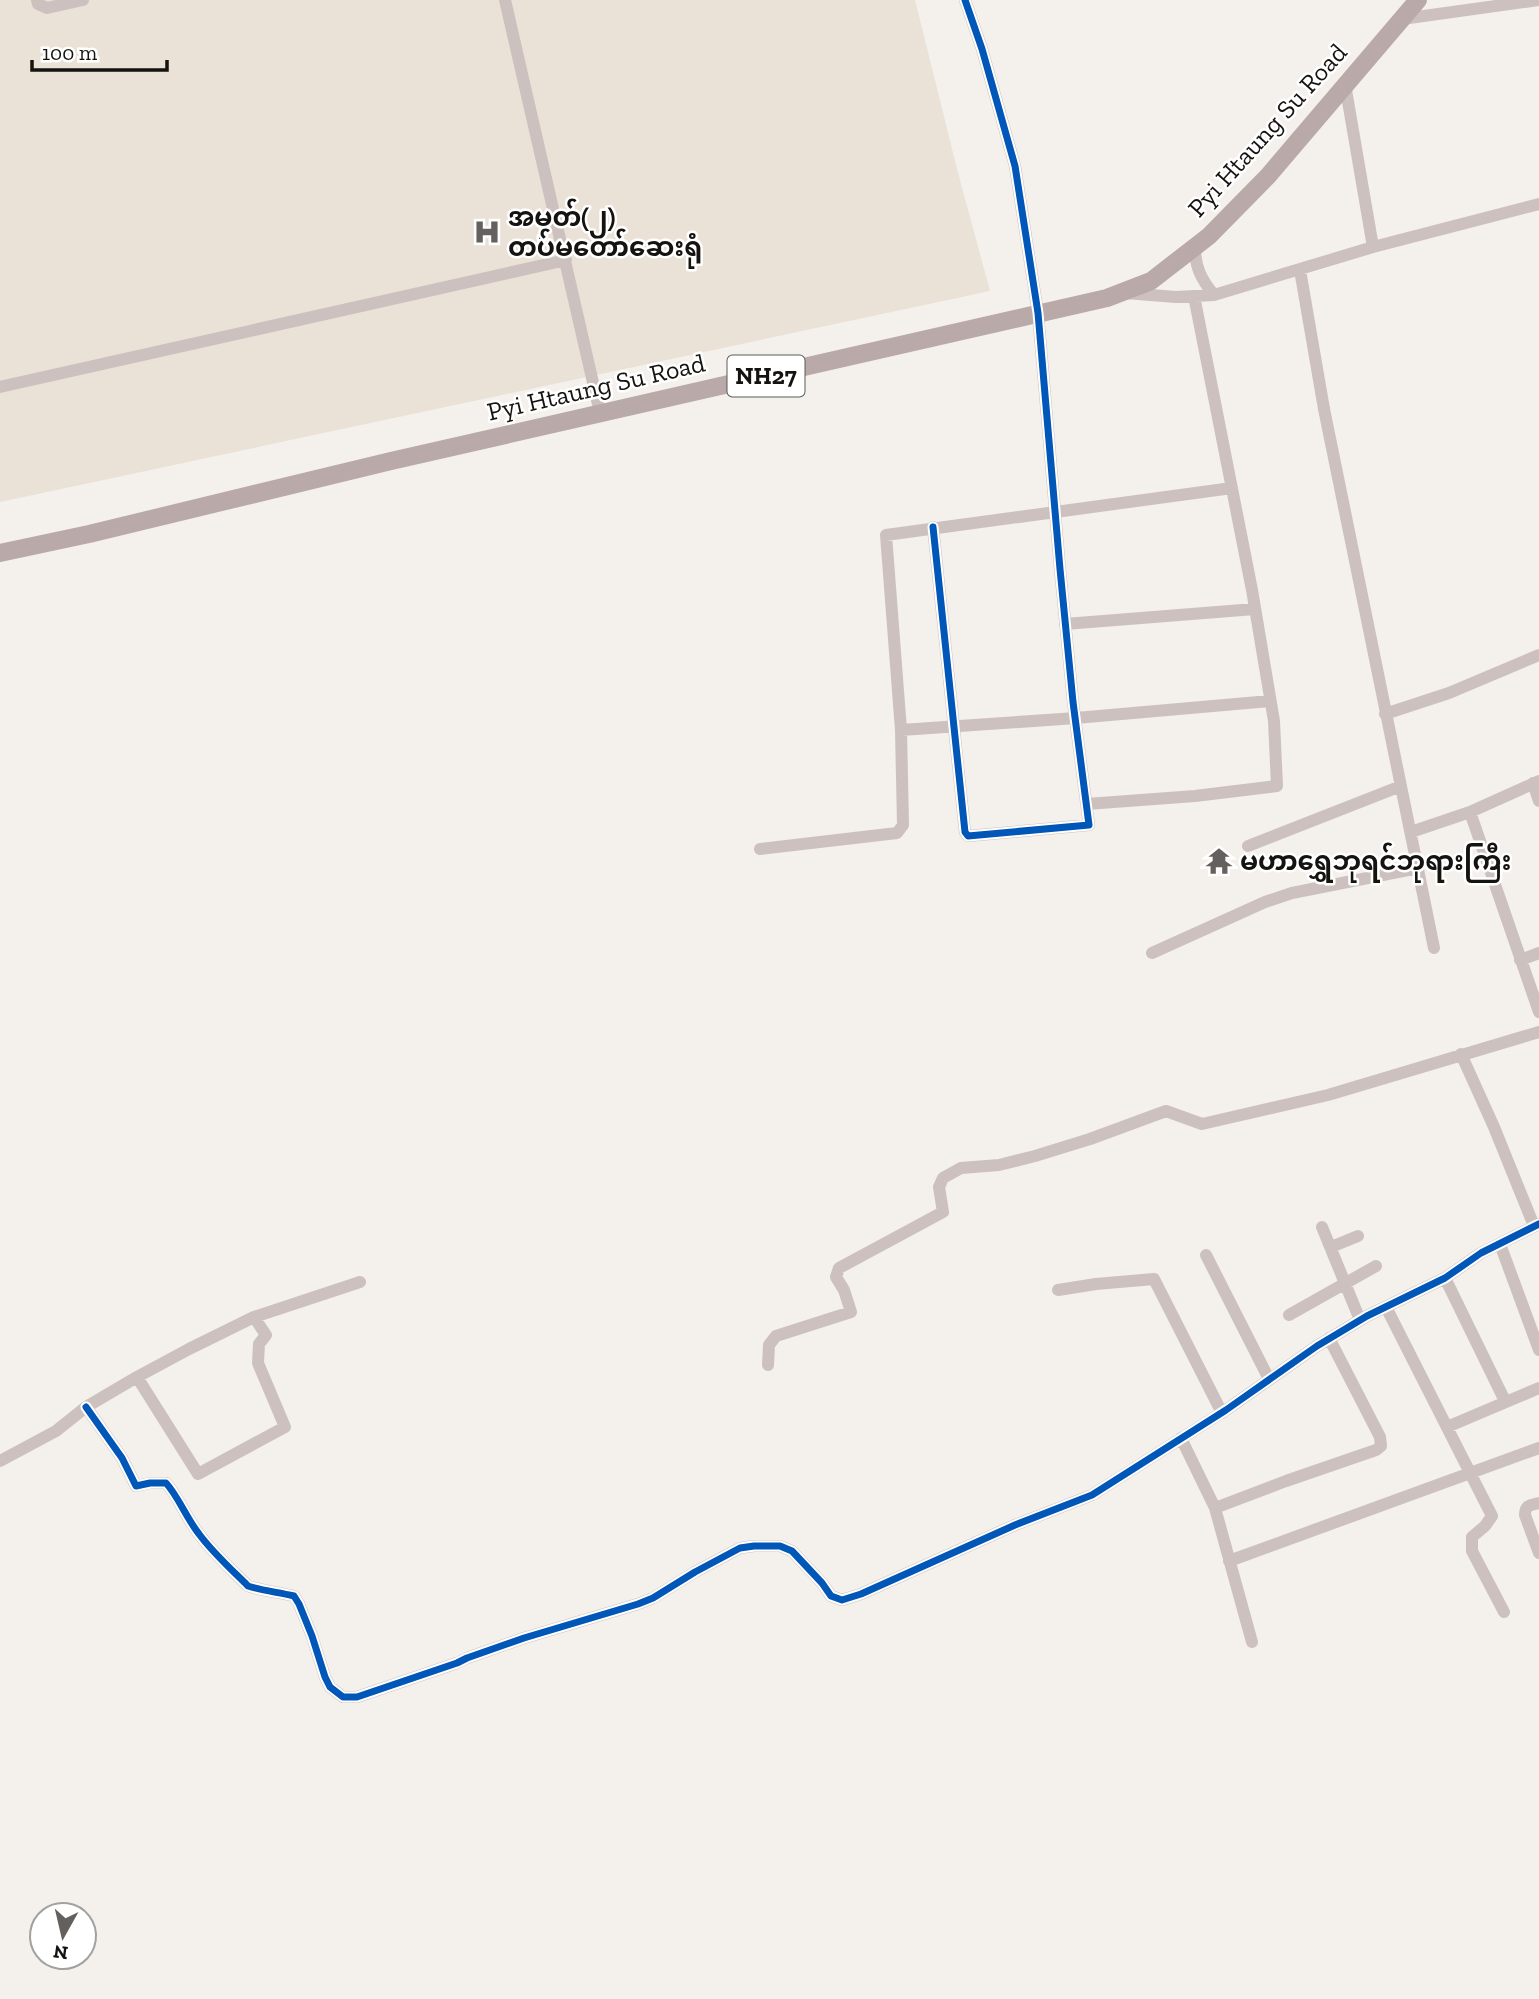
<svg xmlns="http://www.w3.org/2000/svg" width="1539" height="1999" viewBox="0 0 1539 1999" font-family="'Zilla Slab','Noto Sans Myanmar',serif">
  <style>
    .built { fill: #eae1d7 }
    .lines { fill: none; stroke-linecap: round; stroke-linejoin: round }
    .minor { stroke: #cdc1c0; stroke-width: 12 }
    .highway { stroke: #b9a9a9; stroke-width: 18 }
    .cycleway-casing { stroke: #fff; stroke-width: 11 }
    .cycleway { stroke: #0057b8; stroke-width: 7 }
    .labels { text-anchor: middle; stroke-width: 5; stroke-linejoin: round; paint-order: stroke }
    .shield { fill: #fff; stroke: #5b5a58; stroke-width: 2 }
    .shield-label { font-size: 24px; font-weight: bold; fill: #151310 }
    .street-label { font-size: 26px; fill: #151310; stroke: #fff }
    .poi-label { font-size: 26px; font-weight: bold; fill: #151310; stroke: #fff; text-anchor: start }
  </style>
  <rect width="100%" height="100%" fill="#f4f0eb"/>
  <path class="built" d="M0,0H915L958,173L990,291L0,502Z"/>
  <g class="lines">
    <path class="minor" d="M37,0L38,4L47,8L83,0
      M505,0L600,413
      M1402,19L1539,0
      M1345,84L1373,247
      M1195,247C1195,267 1201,279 1214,295
      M1300,270L1324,409L1434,948
      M1125,293L1176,297L1214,295L1373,247L1539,204
      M0,387L566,260
      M933,527L965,832L968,836L1089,825L1073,702L1060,569L1038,313L1015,166L982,49L965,0
      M1065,624L1255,609
      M1385,714L1449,693L1539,655
      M901,730L1076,718L1270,701
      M1533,783L1539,801
      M1087,804L1195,796L1277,786L1274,721L1252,590L1194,296
      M1470,812L1539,1012
      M1411,832L1470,812L1539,781
      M1248,846L1401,786
      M760,849L897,833L903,825L901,730L886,535L1232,488
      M1152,953L1265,902L1292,893L1418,868
      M1520,960L1539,953
      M1461,1054L1494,1127L1534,1226
      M1322,1227L1360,1320
      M1500,1244L1539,1350
      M1331,1247L1358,1236
      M1206,1255L1269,1379
      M1445,1278L1505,1401
      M1058,1290L1096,1284L1154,1279L1222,1413
      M1386,1307L1492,1516L1485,1526L1472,1537V1551L1504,1612
      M1289,1315L1376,1266
      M768,1365L769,1345L776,1336L851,1312L844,1290L836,1277L839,1268L943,1212L939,1187L943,1178L961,1168L999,1165L1035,1156L1090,1139L1166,1111L1202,1124L1328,1095L1539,1032
      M137,1377L198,1474L285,1427L258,1363L259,1344L266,1335L254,1317
      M86,1407L122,1458L136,1486L150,1483H166C178,1496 187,1519 199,1534C213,1553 232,1570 248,1586C263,1591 278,1592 294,1596L299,1604L312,1636L325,1677L330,1687L343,1697H357L457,1663L467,1658L524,1638L638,1604L653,1598L695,1572L740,1548L754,1546H780L792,1551L822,1583L831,1596L842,1600L861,1594L1015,1525L1092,1495L1226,1410L1317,1346L1367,1316L1445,1278L1481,1253L1539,1224
      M1447,1427L1539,1388
      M1181,1438L1215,1508L1252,1642
      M0,1461L56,1431L86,1407L137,1377L189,1349L254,1317L360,1282
      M1539,1503C1530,1505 1525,1505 1525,1515L1539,1553
      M1215,1508L1286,1481L1376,1450L1381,1446L1380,1437L1329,1338
      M1229,1561L1539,1448"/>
    <path class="highway" d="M0,553L89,534L391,461L1107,298L1151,281L1209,236L1268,176L1418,0"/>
    <defs>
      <path id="cycleway" d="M933,527L965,832L968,836L1089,825L1073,702L1060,569L1038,313L1015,166L982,49L965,0
        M86,1407L122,1458L136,1486L150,1483H166C178,1496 187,1519 199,1534C213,1553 232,1570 248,1586C263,1591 278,1592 294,1596L299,1604L312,1636L325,1677L330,1687L343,1697H357L457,1663L467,1658L524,1638L638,1604L653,1598L695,1572L740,1548L754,1546H780L792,1551L822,1583L831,1596L842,1600L861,1594L1015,1525L1092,1495L1226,1410L1317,1346L1367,1316L1445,1278L1481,1253L1539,1224"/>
    </defs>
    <use href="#cycleway" class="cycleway-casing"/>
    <use href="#cycleway" class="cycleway"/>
  </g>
  <defs>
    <symbol id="hospital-bare" viewBox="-9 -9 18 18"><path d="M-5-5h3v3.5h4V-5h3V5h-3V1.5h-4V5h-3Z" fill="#63605d" stroke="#fff" stroke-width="2.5" paint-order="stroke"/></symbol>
    <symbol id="temple-bare" viewBox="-9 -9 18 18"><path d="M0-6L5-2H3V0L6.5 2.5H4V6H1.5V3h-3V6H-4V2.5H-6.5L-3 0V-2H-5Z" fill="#63605d" stroke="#fff" stroke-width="2.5" paint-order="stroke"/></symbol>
  </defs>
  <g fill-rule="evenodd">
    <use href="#hospital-bare" x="468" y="213" width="38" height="38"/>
    <use href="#temple-bare" x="1200" y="842" width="38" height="38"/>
  </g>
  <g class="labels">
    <rect class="shield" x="727.5" y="355.5" width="77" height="41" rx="5"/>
    <g class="shield-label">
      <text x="766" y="384">NH27</text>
    </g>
    <g class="street-label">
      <text transform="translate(1267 130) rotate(-48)" y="9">Pyi Htaung Su Road</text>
      <text transform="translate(596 387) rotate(-13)" y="9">Pyi Htaung Su Road</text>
    </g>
    <g class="poi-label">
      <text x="508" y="226">အမှတ်(၂)<tspan x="508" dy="30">တပ်မတော်ဆေးရုံ</tspan></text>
      <text x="1240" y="870">မဟာရွှေဘုရင်ဘုရားကြီး</text>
    </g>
  </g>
  <g transform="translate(63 1936) rotate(188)"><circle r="33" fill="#ffffff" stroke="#a1a19f" stroke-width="2"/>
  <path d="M0-5L12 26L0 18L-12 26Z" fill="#63605d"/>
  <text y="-10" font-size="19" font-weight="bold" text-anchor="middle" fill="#151310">N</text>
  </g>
  <path d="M32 60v10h135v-10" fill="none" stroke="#151310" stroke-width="3.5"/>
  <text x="42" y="60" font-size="21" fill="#151310" stroke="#ffffff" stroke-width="5" paint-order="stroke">100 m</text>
</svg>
